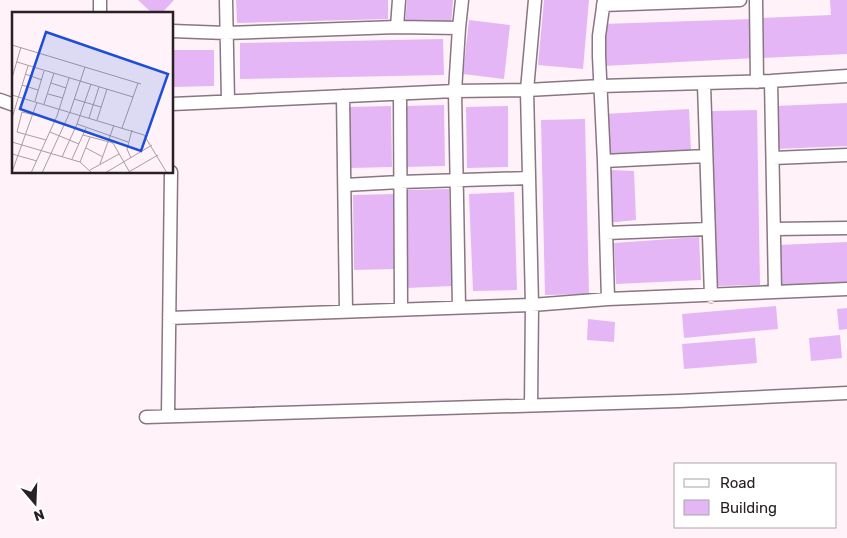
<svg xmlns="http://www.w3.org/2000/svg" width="847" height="538" viewBox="0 0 847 538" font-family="Rubik,sans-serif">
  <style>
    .building { fill: #e5b6f6 }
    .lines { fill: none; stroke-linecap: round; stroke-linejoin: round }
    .minor-casing { stroke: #887680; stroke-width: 15 }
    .minor { stroke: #fff; stroke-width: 12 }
    .inset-road { fill: none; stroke: #a99ea4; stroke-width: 1 }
    .view { fill: #1d4ed8; fill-opacity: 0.15; stroke: #1d4ed8; stroke-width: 2.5 }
    .inset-edge { fill: none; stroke: #282024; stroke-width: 2.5 }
  </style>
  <rect width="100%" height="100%" fill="#fff2f9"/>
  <path class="building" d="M138,0H174L161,14H153Z
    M236,0H388V19L237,23Z
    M407,0H453L451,26L405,22Z
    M544,0H589L583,69L538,65Z
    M830,0H847V54L761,58L759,18L831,15Z
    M753,19L755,58L604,66L602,24Z
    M469,20L510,25L504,79L463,74Z
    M443,39L444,75L240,79V43Z
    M172,50H214V86L172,87Z
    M847,103V146L776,149L775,106Z
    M444,105L445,166L403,167V106Z
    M391,106L392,167L350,168V107Z
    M508,106V167L467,168L466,107Z
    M689,109L691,151L607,155L605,114Z
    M757,110L760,285L716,286L712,111Z
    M585,119L589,294L545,295L541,120Z
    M611,170L634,171L636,220L606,223Z
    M449,189L452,286L407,288L404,190Z
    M514,192L517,290L473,291L469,194Z
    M393,194L394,269L354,270L353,195Z
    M699,237L701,280L616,284L614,243Z
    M847,242V285L780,288L778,245Z
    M776,306L778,329L684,338L682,314Z
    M847,308V329L839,330L837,309Z
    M588,319L615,322L614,342L587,340Z
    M840,335L842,358L811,361L809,338Z
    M755,338L757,363L684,369L682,344Z"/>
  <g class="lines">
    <defs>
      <path id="minor" d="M100,0V14
        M226,0L228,101
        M604,0L599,36V56L604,161L608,299
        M756,0L757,82
        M603,5L740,0
        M397,27L399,0
        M459,28L455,91L459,307
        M172,31L226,33L397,27L459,28L462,0
        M771,81L775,292
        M704,84L711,296
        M400,94L401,309
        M343,96L346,311
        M0,100L14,105
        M172,104L455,91L527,90L601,86L771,81L847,76
        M773,158L847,155
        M604,161L706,156
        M345,185L400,182L529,178
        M774,229L847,228
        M606,233L708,229
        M169,318L532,305L608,299L847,289
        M531,405L532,305L527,90L535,0
        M168,416L171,172
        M146,417L679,401L847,393"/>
    </defs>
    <use href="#minor" class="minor-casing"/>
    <use href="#minor" class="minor"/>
  </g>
  <g transform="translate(12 12)">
    <rect width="161" height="161" fill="#fff2f9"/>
    <path class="inset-road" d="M0,33L129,72M5,50L121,85M13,62L30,68M0,66L9,35M39,71L54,76M10,73L26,78M36,82L51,86M0,83L132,123L155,161M62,87L89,95M23,89L32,59M32,92L42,61M0,106L16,54M77,106L87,75M85,108L95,77M65,112L79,72M110,116L126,71M38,120L67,132M71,123L101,131L117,159M34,128L5,120L10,100L43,108M0,130L68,150L80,161M74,136L91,145M0,142L25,149M50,145L65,112L116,130M119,146L115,137L120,118M60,147L74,116M68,150L78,125M88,152L102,113M78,158L107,142M0,160L25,90M19,161L45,104L57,66M30,161L58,100L73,55M93,161L140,133M115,161L146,143"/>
    <path class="view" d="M34,20L156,62L129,139L8,97Z"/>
    <rect width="161" height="161" class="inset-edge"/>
  </g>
  <rect x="674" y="463" width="162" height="65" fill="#ffffff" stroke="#a9a6a7"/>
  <rect x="684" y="479" width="25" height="8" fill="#ffffff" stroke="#a9a6a7"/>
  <text x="720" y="488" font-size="15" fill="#282024">Road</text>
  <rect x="684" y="500" width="25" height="15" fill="#e5b6f6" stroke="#a9a6a7"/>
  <text x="720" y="513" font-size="15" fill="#282024">Building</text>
  <g transform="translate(35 503) rotate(161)" stroke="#ffffff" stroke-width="4" paint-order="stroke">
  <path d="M0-4L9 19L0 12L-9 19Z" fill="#282024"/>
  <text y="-8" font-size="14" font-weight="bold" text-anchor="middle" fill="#282024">N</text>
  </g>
</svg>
